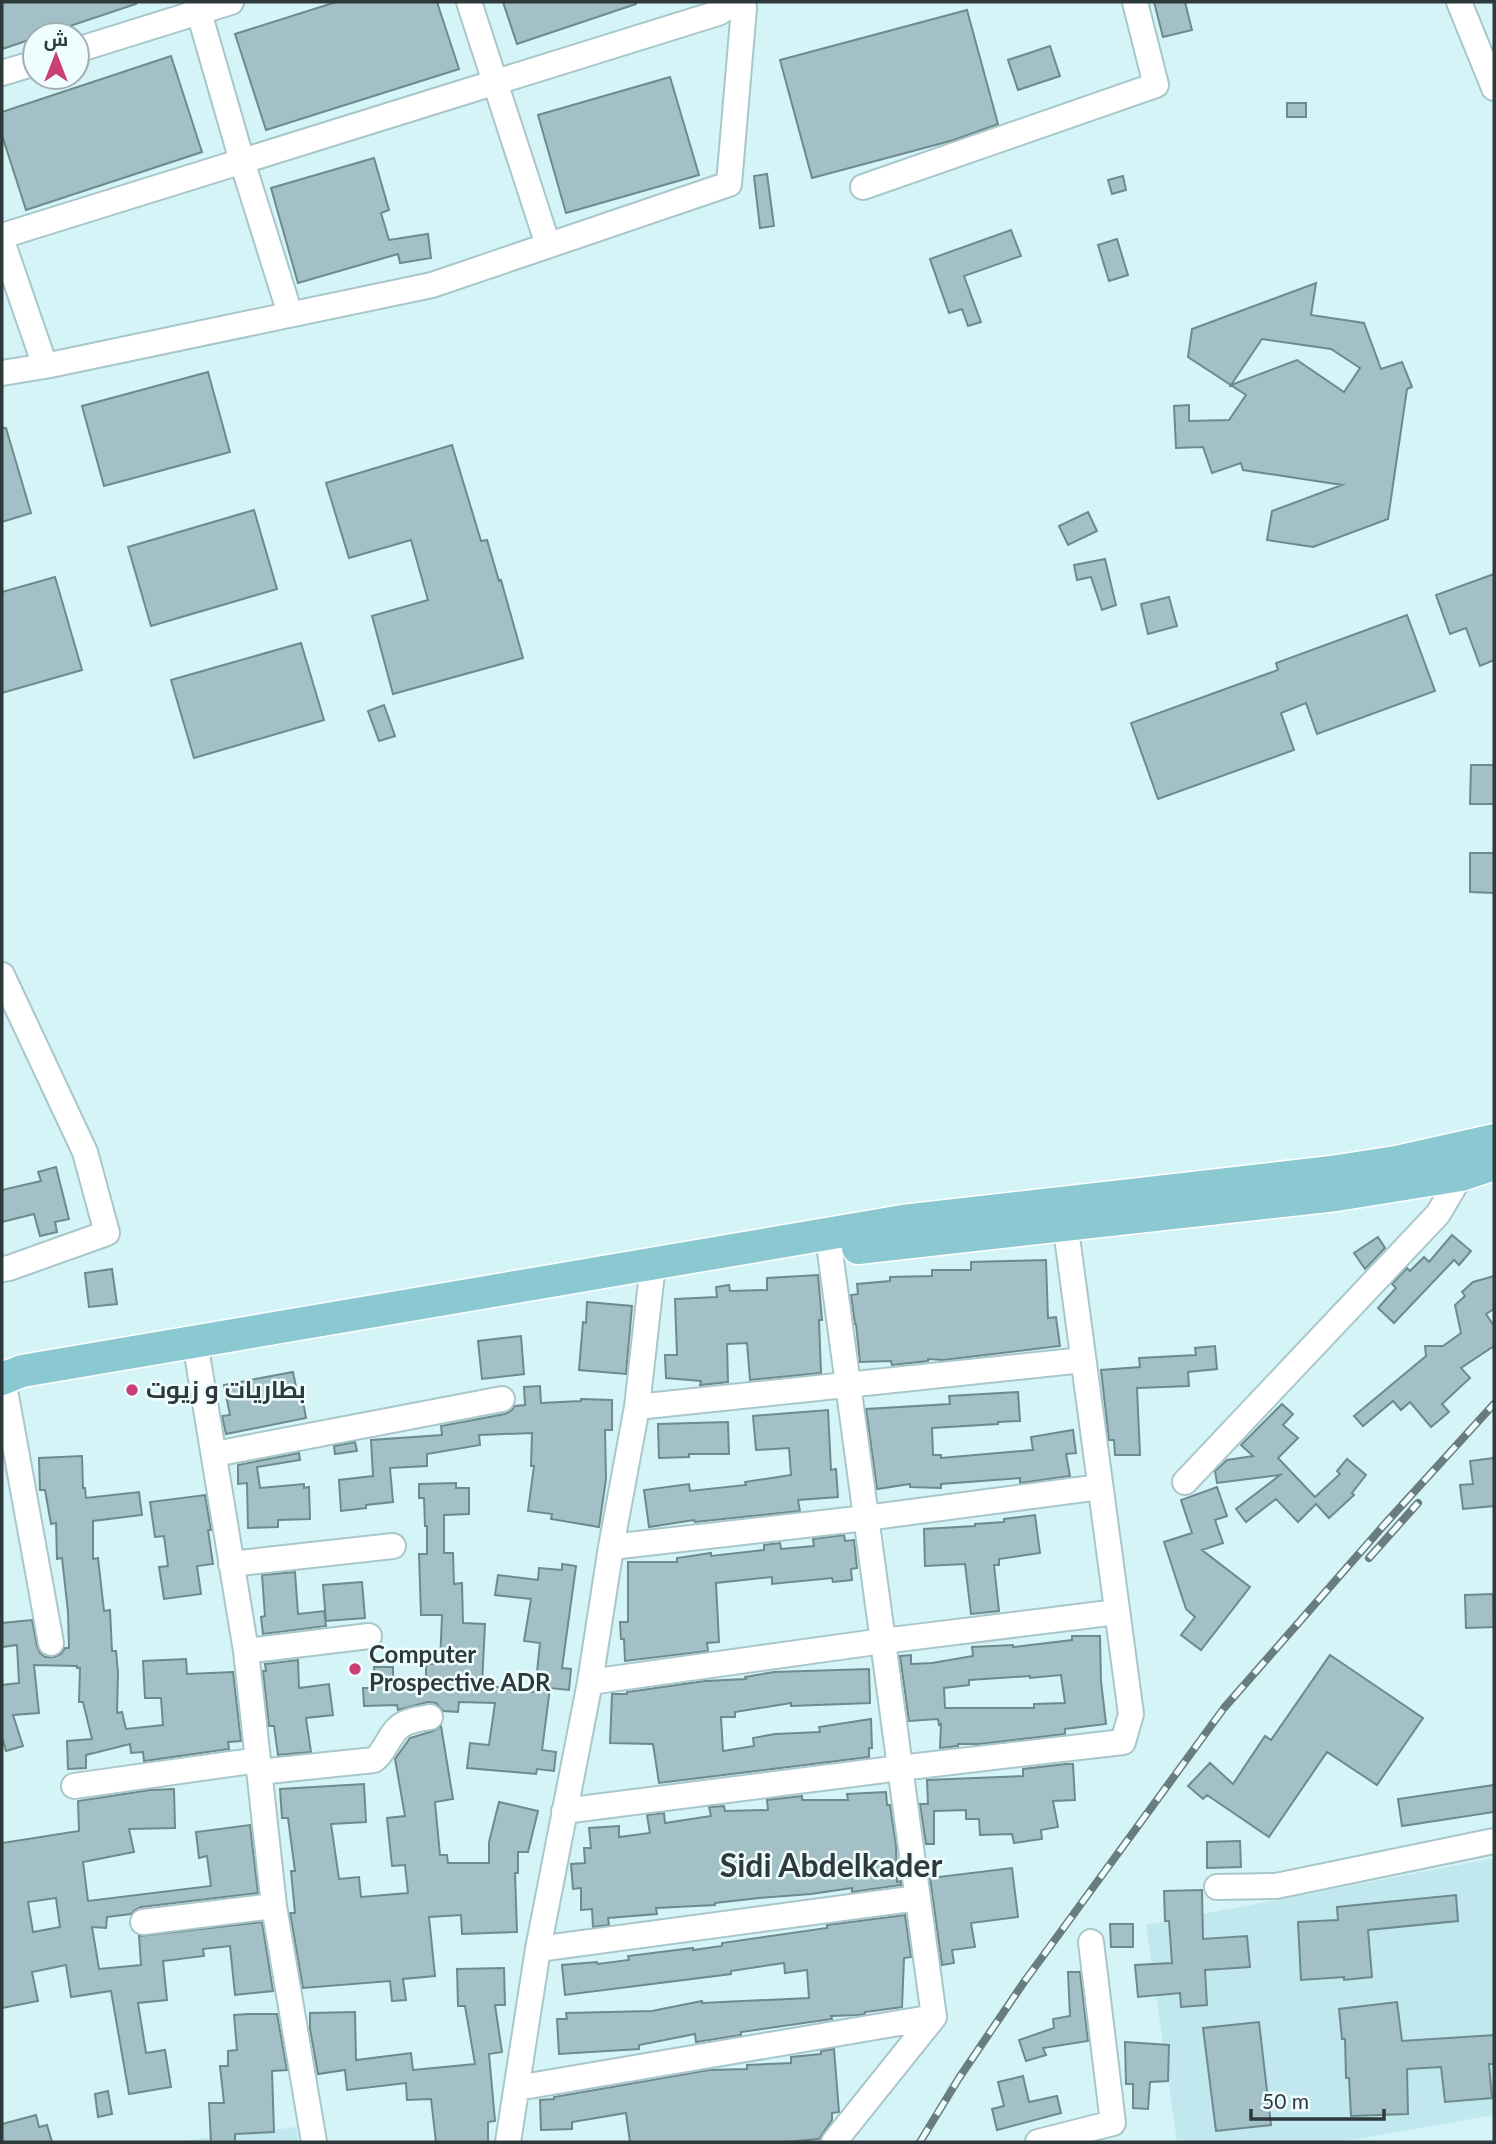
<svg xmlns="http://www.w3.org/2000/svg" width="1496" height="2144" viewBox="0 0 1496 2144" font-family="Lato,Cairo,sans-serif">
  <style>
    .built { fill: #c0e8ee }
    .building { fill: #a2c0c5; stroke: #6d8a8e; stroke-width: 2; fill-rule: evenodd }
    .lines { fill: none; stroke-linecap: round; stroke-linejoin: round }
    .minor-casing { stroke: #a9c7cb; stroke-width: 28 }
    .major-casing { stroke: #fff; stroke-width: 35 }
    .minor { stroke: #fff; stroke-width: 24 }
    .major { stroke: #8ac9d1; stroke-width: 32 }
    .rail-casing { stroke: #697d7f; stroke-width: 8 }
    .rail { stroke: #f0fdff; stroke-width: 5; stroke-dasharray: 16; stroke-linecap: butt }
    .poi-dot { fill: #ca3f74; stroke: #f0fdff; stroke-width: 2.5 }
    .labels { text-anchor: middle; stroke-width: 5; stroke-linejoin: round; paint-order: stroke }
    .poi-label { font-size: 24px; font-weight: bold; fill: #2d393b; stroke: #f0fdff; text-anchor: start }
    .district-label { font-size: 32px; font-weight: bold; fill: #2d393b; stroke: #f0fdff }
  </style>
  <rect width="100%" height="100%" fill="#d4f4f8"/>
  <path class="built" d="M1494,1858V2115L1340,2142H1177L1146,1925Z
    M296,2127L298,2142H174Z"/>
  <path class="building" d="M2,2H135L136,4L43,35H35V38L2,49Z
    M336,2H437L459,69L266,130L235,34Z
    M503,2H636V4L517,44Z
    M1154,2H1185L1192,30L1163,37Z
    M967,10L998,124L954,140L812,178L780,60Z
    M1050,46L1060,76L1018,90L1008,60Z
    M171,56L202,152L26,210L2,135V112Z
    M670,77L699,175L566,213L538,115Z
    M1287,103H1306V117H1287Z
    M374,158L389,210L381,213L389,240L428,234L431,258L400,263L398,254L298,283L271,188Z
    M767,174L774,226L760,228L754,176Z
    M1123,176L1126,190L1112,194L1108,180Z
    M1011,230L1021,256L964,276L981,322L968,326L962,309L949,313L930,259Z
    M1117,239L1128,275L1109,281L1098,245Z
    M1316,283L1311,315L1364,323L1381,369L1402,362L1412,387L1407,389L1388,519L1313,547L1267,540L1272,511L1342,485L1243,470L1241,463L1212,473L1203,447L1176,448L1174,406L1189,405V421L1229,420L1246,395L1188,357L1192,329ZM1262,339L1331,349L1360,368L1344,392L1297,360L1231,385Z
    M208,372L230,452L104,486L82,406Z
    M2,428H6L31,513L2,522Z
    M452,445L481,541L487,540L499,581L501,580L523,658L393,694L372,616L428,600L411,540L349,558L326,483Z
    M254,510L277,589L151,626L128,547Z
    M1088,512L1097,531L1068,545L1059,526Z
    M1105,559L1116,605L1102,610L1091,577L1077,580L1074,565Z
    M1494,574V660L1480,666L1466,628L1450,634L1436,595Z
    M55,577L82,670L2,693V592Z
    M1169,597L1177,626L1148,634L1141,604Z
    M1407,615L1435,691L1317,734L1306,703L1281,713L1294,750L1158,799L1131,723L1278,670L1276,663Z
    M301,643L324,720L194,758L171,680Z
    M384,705L395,736L379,741L368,711Z
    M1471,765H1494V804H1470Z
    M1470,853H1494V893L1470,892Z
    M56,1167L69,1219L55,1222L57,1232L40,1236L34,1214L2,1222V1190L41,1181L38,1172Z
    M1452,1235L1471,1251L1459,1265L1454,1260L1394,1323L1378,1308L1396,1288L1392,1284L1407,1268L1410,1271L1424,1257L1429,1262Z
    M1378,1237L1385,1248L1365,1269L1354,1253Z
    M1046,1260L1048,1318L1056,1317L1060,1346L944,1360L928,1359V1361L892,1365L891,1361L860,1362L856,1324H855L851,1295L858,1294L857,1284L890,1281V1277L932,1276V1270H971V1262Z
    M112,1269L117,1304L89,1307L85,1273Z
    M818,1275L822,1320H819L821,1373L750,1380L747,1343L727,1344L728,1382L700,1385L701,1381L666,1378L665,1355H677L675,1299L717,1297L716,1287L729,1285L730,1291L767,1290V1278Z
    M1494,1276V1309L1486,1314L1494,1326V1346L1461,1368L1470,1378L1442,1404L1449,1412L1431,1427L1410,1402L1401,1410L1393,1401L1363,1426L1354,1416L1426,1356L1425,1346H1443L1461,1333L1455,1305L1465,1296L1462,1292L1473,1282Z
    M587,1302L632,1306L626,1374L579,1370L583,1322L586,1323Z
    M521,1336L524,1374L482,1379L478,1341Z
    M1215,1346L1217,1369L1188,1372L1189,1386L1137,1388L1140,1455H1115L1114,1440H1109L1101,1370L1140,1367L1139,1358L1196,1355L1195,1348Z
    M293,1372L298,1397L302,1396L306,1418L226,1434L222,1416L230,1415L224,1385Z
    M540,1386L541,1403L581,1401V1399L612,1400V1430H605L606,1479L599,1527L551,1519L552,1514L528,1511L534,1466H531L532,1433L479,1435L480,1445L427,1454V1466L390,1468L393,1502L366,1505V1508L341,1511L339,1480L373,1476L371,1440L442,1435L441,1426L505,1414L511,1411L515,1406L525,1405L524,1387Z
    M1018,1392L1020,1421L998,1422V1424L932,1428L933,1455H941V1458L1033,1450L1031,1437L1073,1430L1076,1453L1066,1454L1070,1476L1020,1483V1478L941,1484V1488L910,1487V1484L877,1489L866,1409L950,1404L949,1396Z
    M1282,1404L1293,1414L1283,1425L1298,1438L1278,1458L1315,1497L1340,1474L1337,1471L1347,1459L1366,1475L1352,1493L1354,1495L1329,1518L1316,1504L1298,1522L1276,1499L1246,1522L1236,1509L1280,1475L1217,1483L1215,1471L1227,1460L1253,1456L1241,1445Z
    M828,1410L831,1470L836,1469L838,1497L798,1500L800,1511L695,1522L694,1520L649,1527L644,1490L689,1484L690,1491L746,1485L745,1482L791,1475L789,1448L756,1450L753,1416Z
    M728,1422L729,1454H689V1457L659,1458L658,1424Z
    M355,1442L357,1451L335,1454L334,1446Z
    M299,1453L300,1460L257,1467L260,1488L304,1484V1488L309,1487L310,1519L278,1520V1527L248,1528L247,1483L238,1484V1465Z
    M82,1456L83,1488H85L86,1498L139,1492L142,1515L93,1521V1559L98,1558L104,1611L110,1610L112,1651H116L118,1673L117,1713L122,1712L126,1729L163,1725L161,1698H145L143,1661L186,1659L187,1674L233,1672L241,1741L228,1742L229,1749L144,1761L143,1752L131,1753L130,1744L86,1755V1768L68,1769L67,1741L92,1739L83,1702H79L80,1668H77V1666L34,1665L39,1713L13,1715L23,1746L6,1751L2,1737V1685L19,1683L17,1645L2,1647V1623L32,1620L37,1646L40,1653L45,1657H54L61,1654L65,1648H69L68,1612L62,1558L57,1559L56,1523L51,1524L45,1490H40L39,1458Z
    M1494,1458V1506L1463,1509L1460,1485L1473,1484L1470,1461Z
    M456,1483V1488H469V1514L444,1515V1553H453L454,1584L462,1583L463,1623L485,1624L482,1685L535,1692L540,1643L524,1641L531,1599L495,1595L498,1575L538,1580L539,1568L562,1570V1564L576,1566L562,1668L571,1669L569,1690L550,1688L542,1750L556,1752L554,1771L537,1769L536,1774L467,1768L470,1743L489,1745L495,1703L459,1702L458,1712L443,1711L436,1703L428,1702L398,1710L397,1705L364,1706L363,1688H375L374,1667H393V1679L426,1681V1664H440L442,1615H421L419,1554H427V1526H425L424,1498H419V1484Z
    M1217,1487L1227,1516L1215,1520L1223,1543L1202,1550L1250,1587L1201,1650L1181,1635L1195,1617L1186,1609L1164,1542L1192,1533L1181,1500Z
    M205,1495L211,1530H208L213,1564L197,1566L201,1594L164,1599L159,1567L168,1566L164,1536L155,1537L150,1502Z
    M1035,1515L1040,1553L999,1559V1565H994L999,1611L971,1614L965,1564L925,1566L924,1529L975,1526V1524L1004,1522V1519Z
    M844,1535L845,1541L854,1540L857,1568L851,1569L852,1580L833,1582L832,1578L772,1584V1577L716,1583L719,1642L707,1643L708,1651L625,1661L624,1639H621L620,1622H628V1562H677V1558L711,1553V1556L764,1550V1545L780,1543L781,1549L814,1546L813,1539Z
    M295,1572L298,1614L324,1611L326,1626L263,1634L261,1617L265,1616L262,1575Z
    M362,1582L365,1618L326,1621L323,1585Z
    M1493,1594L1494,1627L1466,1628L1465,1595Z
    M1072,1636H1100L1101,1681L1106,1724L1065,1729V1734L980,1744H958V1746L940,1748L941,1724L939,1725L938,1719L909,1721L900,1656L911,1655V1664L932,1663L973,1656L972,1647L1013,1645V1647L1072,1640ZM1061,1675L1065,1703L1034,1704V1708H945L944,1688L969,1685V1680L1030,1676V1678Z
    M1330,1655L1423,1718L1377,1785L1327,1752L1269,1837L1207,1795L1203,1799L1188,1786L1210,1763L1233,1784L1265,1736L1271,1740Z
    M298,1660L299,1688L329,1684L333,1715L306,1718L311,1752L278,1755L274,1726H269L263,1671H266L265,1664Z
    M869,1669L870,1703L791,1706V1703L735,1712V1717H721L723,1751L754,1746L753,1738L775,1734L820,1732L819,1727L871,1719L872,1748H869V1757L659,1783L653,1744L610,1743L612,1694H627V1692L705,1681L746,1679L745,1677L774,1672Z
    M441,1726L453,1799L435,1802L440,1855H447L448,1863H489V1842L499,1802L538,1811L528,1852H518V1873H515L517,1932L462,1934L461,1915L429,1917L435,1976L403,1979L406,2000L392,2001L390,1981L303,1988L290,1913H295L291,1871H295L288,1818H282L280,1789L364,1784L366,1822L331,1824L339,1879L359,1877L361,1897L408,1893L405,1865L392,1866L387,1818L405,1816L395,1759L410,1738L433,1731Z
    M1066,1764H1073L1075,1800L1053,1801L1058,1827L1041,1830L1042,1839L1014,1843L1012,1834L980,1835L979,1819H966V1810L934,1811V1844H926L920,1804H928L927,1780L1023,1776V1769Z
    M1494,1785V1812L1402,1826L1398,1799Z
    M174,1789L175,1828L129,1829L134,1852L83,1862L88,1901L211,1886L207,1856L199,1858L196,1832L250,1825L258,1893L141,1907L135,1910L131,1914L107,1917L106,1928L92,1927L99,1969L141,1965L139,1936L262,1922L273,1991L235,1995L230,1946L203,1949L204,1956L163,1961L167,2000L138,2003L146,2053L165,2050L171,2087L129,2094L111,1991L71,1997L66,1965L32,1972L38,2001L2,2008V1843L79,1831L78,1801L150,1790ZM56,1898L60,1927L33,1932L28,1902Z
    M886,1792L887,1805H890L896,1845L897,1882L901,1881V1885L852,1892V1888L811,1894L759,1898L715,1903V1905L656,1908L657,1914L608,1918L609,1925L593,1927L592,1909L581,1910V1888L573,1889L571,1864L585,1863L584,1848H591L589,1828L619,1826V1837L650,1833L647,1815L664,1813L665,1823L711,1816L709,1807L724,1806L725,1811L768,1810L767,1800L802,1796V1800H848L847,1794Z
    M1240,1841L1241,1867L1207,1868V1842Z
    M1012,1868L1018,1917L971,1923L975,1947L952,1950L954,1963L942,1965L930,1878Z
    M1202,1890L1203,1939L1247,1936L1250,1967L1205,1970L1207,2005L1181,2007L1180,1993L1138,1997L1135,1965L1172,1963L1169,1921H1165L1164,1891Z
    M1456,1895L1458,1921L1368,1930L1372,1977L1344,1980V1977L1301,1980L1298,1922L1338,1920L1337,1907Z
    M905,1915L911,1957L904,1958L902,2007L865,2012V2014L858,2015L831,2016L832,2019L741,2032V2035L696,2042L695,2034L639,2045V2049L559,2054L557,2019H567L566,2013L652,2011L702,2001V2003L809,1998L807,1970L785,1973L784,1963L731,1971V1974L565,1995L562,1965L597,1962L598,1964L629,1960L628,1956L693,1948V1950L722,1946V1943L827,1928V1925Z
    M1110,1924H1133V1947H1111Z
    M504,1968L505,2005H495L502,2052L489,2054L495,2121L488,2122V2142H436L431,2099L407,2100L406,2083L347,2090L345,2070L318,2074L310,2029V2013L355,2012L356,2060L411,2053L413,2070L475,2064L465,2006H458L457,1969Z
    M1068,1972H1080L1088,2041L1043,2048L1046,2055L1026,2061L1019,2040L1054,2028L1053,2019L1070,2016Z
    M1397,2002L1402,2041L1494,2035V2064H1489L1492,2098L1445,2102L1441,2067L1407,2069L1408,2114L1351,2116L1349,2078H1346L1345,2039H1342L1339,2009Z
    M248,2014H277L287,2070L272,2071L274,2132L235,2134V2142H211L209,2103H224L220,2066H228V2051L237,2050L234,2015Z
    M1259,2022L1271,2125L1216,2131L1203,2028Z
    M1125,2042L1169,2045L1168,2081L1150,2082L1148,2109L1133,2108V2084H1126Z
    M834,2049L839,2112L832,2113V2120L819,2139L785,2142H630L626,2113L572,2122V2129L541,2130L540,2100L554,2099V2097L709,2070L747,2069V2065L791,2063V2057L821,2054V2051Z
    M1023,2076L1029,2102L1057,2096L1061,2113L997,2130L992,2109L1004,2106L998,2082Z
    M108,2091L112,2114L98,2117L95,2094Z
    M36,2115L39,2127L47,2125L52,2142H2V2124Z"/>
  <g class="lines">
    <defs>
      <path id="minor" d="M196,2L242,161L290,314
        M469,2L548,245
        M1459,2L1494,88
        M77,50L231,2
        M2,73L35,63
        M863,187L1156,85L1135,2
        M2,236L718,13L737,2
        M2,241L45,366
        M2,373L45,366L432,285L729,184L744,8L742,2
        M2,975L85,1152L107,1233L9,1268L2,1269
        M195,1342L246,1651L274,1906L314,2142
        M6,1396L51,1643
        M637,1407L1083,1360
        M215,1454L502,1399
        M1185,1482L1438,1214L1461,1175
        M611,1547L866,1518L1100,1487
        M231,1564L393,1546
        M246,1651L369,1636
        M590,1682L883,1641L1117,1612
        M259,1772L374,1760C385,1752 388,1737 398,1728C406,1720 420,1719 430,1717
        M74,1786L258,1760
        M564,1811L900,1768L1123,1742L1131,1714L1063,1207
        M1217,1887L1276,1886L1494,1841
        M143,1922L274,1906
        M538,1949L918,1898
        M517,2088L934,2017L830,1252
        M508,2142L538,1949L590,1682L611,1547L637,1407L653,1264
        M834,2142L934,2017
        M1038,2142L1113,2123L1091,1942"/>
      <path id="major" d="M858,1248L1336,1195L1461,1175L1494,1164
        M2,1379L22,1371L903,1221L1331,1172L1396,1162L1494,1140"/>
    </defs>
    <use href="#minor" class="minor-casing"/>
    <use href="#major" class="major-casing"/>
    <use href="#minor" class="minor"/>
    <use href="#major" class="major"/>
    <defs>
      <path id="rail" d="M1369,1558L1418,1503
        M920,2142L959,2078L1024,1982L1224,1708L1384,1525L1494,1404"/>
    </defs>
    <use href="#rail" class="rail-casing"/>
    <use href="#rail" class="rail"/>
  </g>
  <g class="poi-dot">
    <circle cx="132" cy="1390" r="7"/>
    <circle cx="355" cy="1669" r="7"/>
  </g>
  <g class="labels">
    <g class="poi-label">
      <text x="146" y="1398">بطاريات و زيوت</text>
      <text x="369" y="1663">Computer<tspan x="369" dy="28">Prospective ADR</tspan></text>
    </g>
    <g class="district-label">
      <text x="831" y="1877">Sidi Abdelkader</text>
    </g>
  </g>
  <rect width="1496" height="2144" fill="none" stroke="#2d393b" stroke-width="7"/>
  <g transform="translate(56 56)"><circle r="33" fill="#f0fdff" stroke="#a2afb1" stroke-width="2"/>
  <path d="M0-5L12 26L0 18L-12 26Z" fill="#ca3f74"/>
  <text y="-10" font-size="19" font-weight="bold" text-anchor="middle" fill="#2d393b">ش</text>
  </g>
  <path d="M1251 2109v10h133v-10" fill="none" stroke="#2d393b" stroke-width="3.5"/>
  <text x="1262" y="2109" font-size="21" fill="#2d393b" stroke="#f0fdff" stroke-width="5" paint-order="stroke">50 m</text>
</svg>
